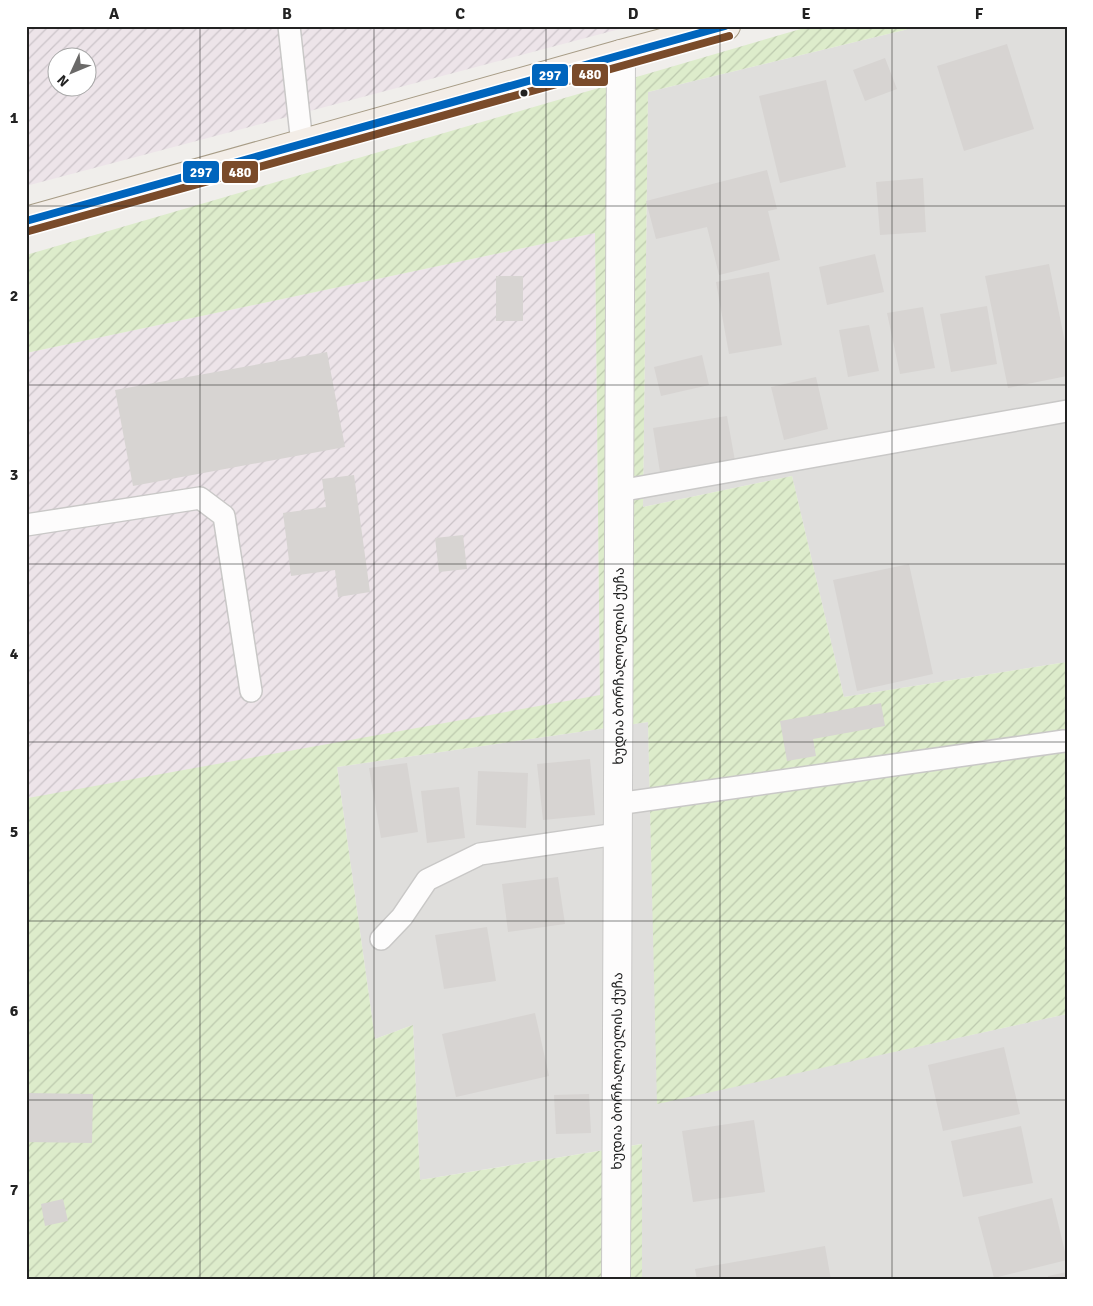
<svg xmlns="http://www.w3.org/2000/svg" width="1093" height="1306" viewBox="0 0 1093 1306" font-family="Signika,'Noto Sans Georgian',sans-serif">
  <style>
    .residential { fill: #dfdedc }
    .industrial { fill: url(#industrial-furrows); fill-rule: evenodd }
    .garden { fill: url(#garden-furrows) }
    .building { fill: #d7d4d2 }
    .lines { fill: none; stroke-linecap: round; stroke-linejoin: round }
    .lane-casing { stroke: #c9c8c7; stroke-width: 24 }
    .street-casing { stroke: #c9c8c7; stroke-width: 30 }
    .primary-casing { stroke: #a79c86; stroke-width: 30 }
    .lane { stroke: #fdfcfc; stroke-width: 21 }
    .street { stroke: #fdfcfc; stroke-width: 28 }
    .primary { stroke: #f3ede7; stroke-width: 28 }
    .bus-1-casing { stroke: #fff; stroke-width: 11 }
    .bus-2-casing { stroke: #fff; stroke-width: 11 }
    .bus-1 { stroke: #0065bd; stroke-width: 8 }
    .bus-2 { stroke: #7a4b2a; stroke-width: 8 }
    .grid { fill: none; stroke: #222; stroke-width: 1; stroke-opacity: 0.55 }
    .bus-dot { fill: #222; stroke: #fff; stroke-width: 2 }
    .labels { text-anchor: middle; stroke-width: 4; stroke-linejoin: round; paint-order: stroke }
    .street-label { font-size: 14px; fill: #222; stroke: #fff }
    .line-badge { stroke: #fff; stroke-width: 2 }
    .badge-label { font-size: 14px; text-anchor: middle; font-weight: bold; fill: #fff }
    .neatline { fill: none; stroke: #222; stroke-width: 2 }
    .grid-label { font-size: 16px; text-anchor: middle; font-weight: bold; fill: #222 }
  </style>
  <defs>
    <pattern id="industrial-furrows" width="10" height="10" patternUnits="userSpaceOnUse" patternTransform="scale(1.25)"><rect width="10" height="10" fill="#ede4e9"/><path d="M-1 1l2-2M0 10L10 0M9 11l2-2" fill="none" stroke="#cbc3c8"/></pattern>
    <pattern id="garden-furrows" width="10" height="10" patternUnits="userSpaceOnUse" patternTransform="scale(1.25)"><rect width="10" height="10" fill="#ddeccb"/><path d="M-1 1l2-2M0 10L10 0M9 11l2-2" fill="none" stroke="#bdcaae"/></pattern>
  </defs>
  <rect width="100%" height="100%" fill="#f0eeeb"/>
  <path class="residential" d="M921,26H1067V662L844,697L792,476L643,507L648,92Z
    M648,722L658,1103L1067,1014V1280H642L641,1144L420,1180L413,1025L375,1039L337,767Z"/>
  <path class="industrial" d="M26,26H631L26,186ZM58,58H88V88H58Z
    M595,233L600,696L27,799L26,353Z"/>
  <path class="garden" d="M811,26H921L648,92L643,507L792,476L844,697L1067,662V1014L657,1104L648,722L337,767L375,1039L413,1025L420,1180L642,1144V1280H26V793L28,798L600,695L595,233L26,353V255Z"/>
  <path class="building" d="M1007,44L1034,129L964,151L937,66Z
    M885,58L897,89L865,101L853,70Z
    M826,80L846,167L780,183L759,96Z
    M767,170L777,209L768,211L780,260L719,275L707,227L656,239L646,201Z
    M923,178L926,232L880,235L876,182Z
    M875,254L884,292L827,305L819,267Z
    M1049,264L1067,352V376L1008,388L985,276Z
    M769,272L782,345L729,354L716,282Z
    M496,276H523V321H496Z
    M987,306L997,364L951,372L940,314Z
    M923,307L935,368L900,374L887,313Z
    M869,325L879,371L848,377L839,330Z
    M327,352L345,447L133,486L115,390Z
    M702,355L709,385L661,396L654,367Z
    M816,377L828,429L784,440L771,387Z
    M727,416L735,461L660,472L653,428Z
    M354,475L370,592L338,597L335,570L291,576L283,513L326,507L322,479Z
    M463,535L467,569L439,572L435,538Z
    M909,564L933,674L857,691L833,580Z
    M881,703L885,726L813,739L816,756L787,761L780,721Z
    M590,759L595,815L543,820L537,764Z
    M407,763L418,832L381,838L369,768Z
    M478,771L528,773L526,828L476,825Z
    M459,787L465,838L427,843L421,791Z
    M558,877L565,924L508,932L502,884Z
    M487,927L496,981L444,989L435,935Z
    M535,1013L549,1076L456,1097L442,1034Z
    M1004,1047L1020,1114L943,1131L928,1065Z
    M26,1093L93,1094L92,1143L26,1142Z
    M589,1094L591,1133L556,1134L554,1095Z
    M754,1120L765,1192L693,1202L682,1131Z
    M1021,1126L1033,1183L963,1197L951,1141Z
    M1052,1198L1067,1260L994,1278L978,1217Z
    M63,1199L68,1221L45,1226L41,1204Z
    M825,1246L831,1280H697L695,1269Z
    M1067,1272V1280H1048V1276Z"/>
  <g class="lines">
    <defs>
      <path id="lane" d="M289,26L302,144
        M619,491L1067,411
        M26,525L200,498L224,516L251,691
        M617,804L1064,741
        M381,939L402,917L427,880L480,854L617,834"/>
      <g id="street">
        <path id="s1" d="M616,1280L621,54"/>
      </g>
      <path id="primary" d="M26,221L621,54L726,26"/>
    </defs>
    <use href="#lane" class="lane-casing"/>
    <use href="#street" class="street-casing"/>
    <use href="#primary" class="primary-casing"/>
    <use href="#lane" class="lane"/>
    <use href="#street" class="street"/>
    <use href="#primary" class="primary"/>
    <defs>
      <path id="bus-1" d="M26,221L725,26"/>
      <path id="bus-2" d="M29,231L729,36"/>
    </defs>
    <use href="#bus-1" class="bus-1-casing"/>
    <use href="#bus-2" class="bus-2-casing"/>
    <use href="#bus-1" class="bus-1"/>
    <use href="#bus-2" class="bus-2"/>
  </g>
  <path class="grid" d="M200,26V1280M374,26V1280M546,26V1280M720,26V1280M892,26V1280M26,206H1067M26,385H1067M26,564H1067M26,742H1067M26,921H1067M26,1100H1067"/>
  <circle class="bus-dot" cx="524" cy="93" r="4.5"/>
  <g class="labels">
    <g class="street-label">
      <text dy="5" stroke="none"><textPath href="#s1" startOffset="614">ხუდია ბორჩალოელის ქუჩა</textPath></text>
      <text dy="5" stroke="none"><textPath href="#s1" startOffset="209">ხუდია ბორჩალოელის ქუჩა</textPath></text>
    </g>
  </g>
  <g class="line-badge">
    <rect x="571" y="63" width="38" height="24" rx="5" fill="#7a4b2a"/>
    <rect x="531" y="63" width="38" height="24" rx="5" fill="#0065bd"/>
    <rect x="221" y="160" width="38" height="24" rx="5" fill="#7a4b2a"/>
    <rect x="182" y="160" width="38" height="24" rx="5" fill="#0065bd"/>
  </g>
  <g class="badge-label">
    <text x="590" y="79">480</text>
    <text x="550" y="80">297</text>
    <text x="240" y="177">480</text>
    <text x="201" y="177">297</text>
  </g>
  <rect width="1093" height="1306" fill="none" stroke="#ffffff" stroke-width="55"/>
  <g transform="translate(72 72) rotate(226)"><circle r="24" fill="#ffffff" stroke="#a7a7a7"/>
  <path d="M0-4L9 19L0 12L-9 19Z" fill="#6a6968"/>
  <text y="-8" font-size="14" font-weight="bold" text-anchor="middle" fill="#222222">N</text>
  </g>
  <rect x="28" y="28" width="1038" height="1250" class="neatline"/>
  <g class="grid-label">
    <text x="114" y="19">A</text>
    <text x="287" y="19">B</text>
    <text x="460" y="19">C</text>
    <text x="633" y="19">D</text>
    <text x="806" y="19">E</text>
    <text x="979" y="19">F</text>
    <text x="14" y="123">1</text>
    <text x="14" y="301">2</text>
    <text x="14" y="480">3</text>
    <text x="14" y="659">4</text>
    <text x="14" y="837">5</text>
    <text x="14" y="1016">6</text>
    <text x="14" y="1195">7</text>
  </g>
</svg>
